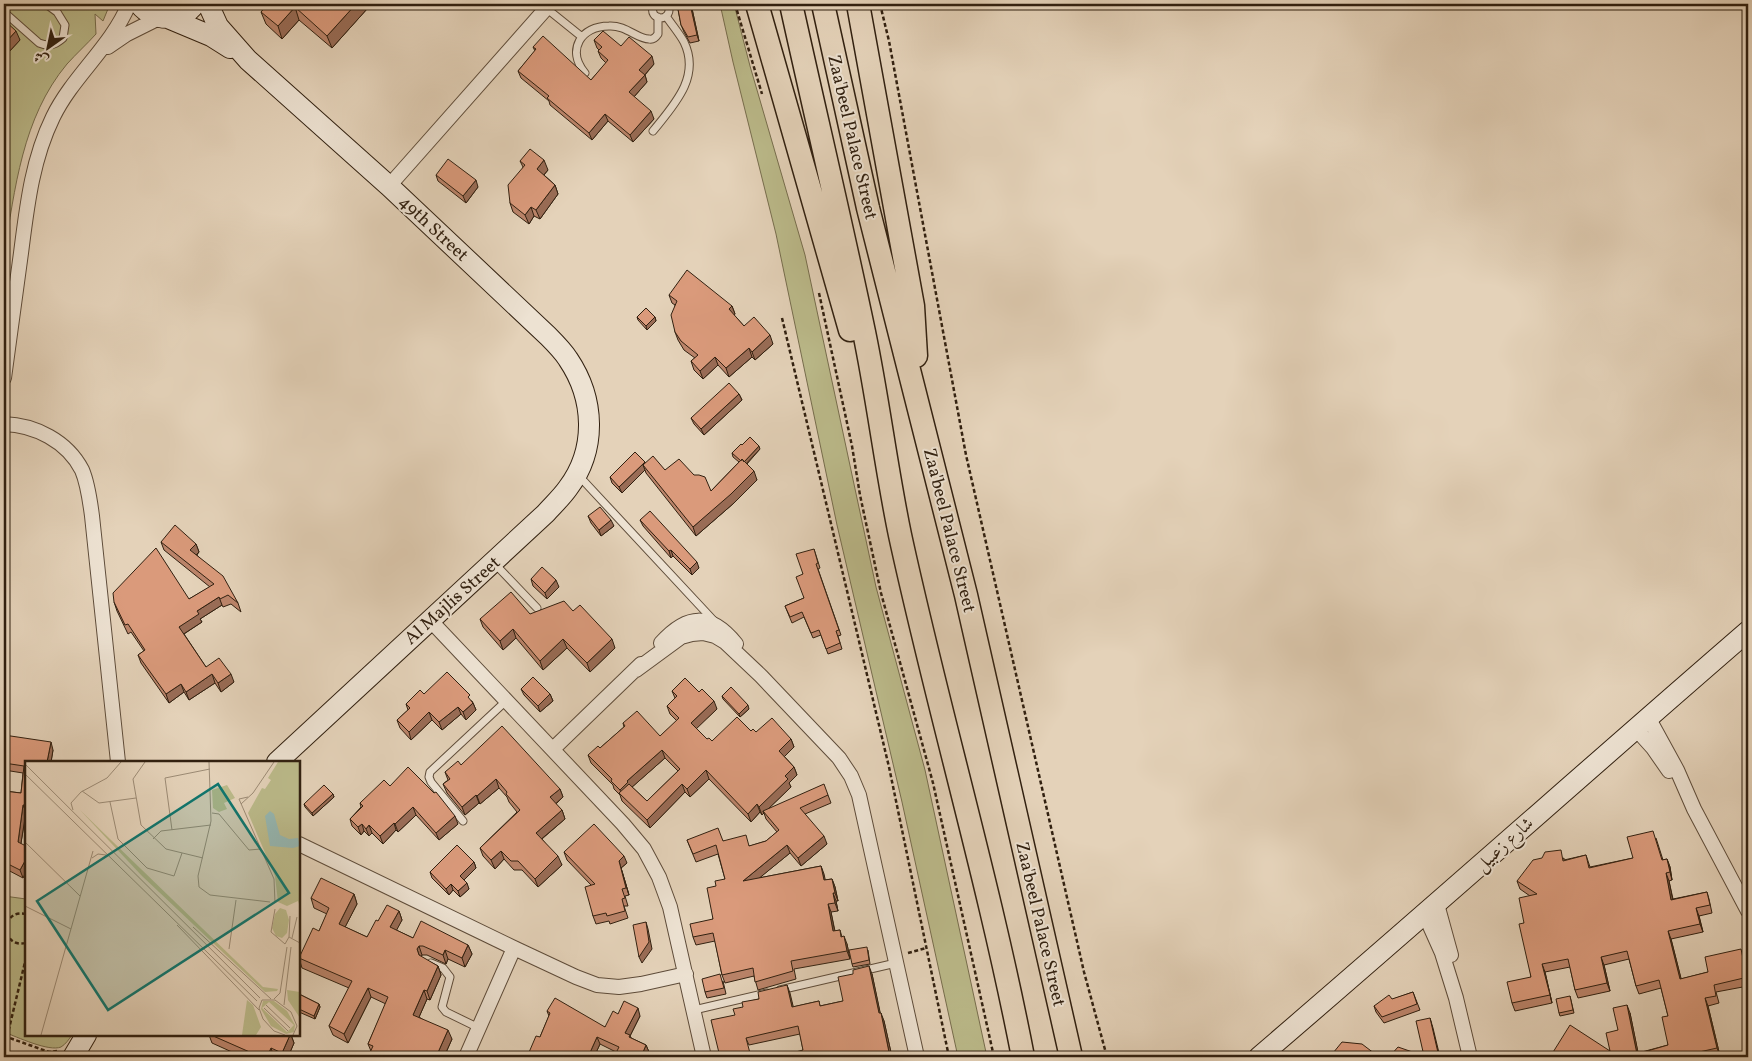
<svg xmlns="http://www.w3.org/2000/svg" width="1752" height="1061" viewBox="0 0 1752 1061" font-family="Vollkorn,Amiri,serif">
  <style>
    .green { fill: #bbba8a; stroke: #766d4d }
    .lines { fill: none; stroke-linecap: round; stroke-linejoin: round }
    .lane-casing { stroke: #5e4c3a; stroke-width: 9 }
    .street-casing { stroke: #5e4c3a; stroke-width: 16 }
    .secondary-casing { stroke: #312010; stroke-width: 22 }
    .primary-casing { stroke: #312010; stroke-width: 25 }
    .path { stroke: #312010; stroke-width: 2.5; stroke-dasharray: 4 2.5; stroke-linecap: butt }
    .lane { stroke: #ede2d2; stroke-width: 7 }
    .street { stroke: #ede2d2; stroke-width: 14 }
    .secondary { stroke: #ede2d2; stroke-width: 20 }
    .primary { stroke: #e4d2b9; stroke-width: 22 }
    .wall { fill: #bb846a; stroke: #312010; fill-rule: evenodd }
    .shaded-wall { fill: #996c56; stroke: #312010 }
    .building { fill: #da9a7b; stroke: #312010 }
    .labels { text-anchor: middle; stroke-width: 4; stroke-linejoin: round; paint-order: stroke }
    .street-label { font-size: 18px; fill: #312010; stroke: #ede2d2 }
    .inset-road { fill: none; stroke: #9c8b75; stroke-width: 1 }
    .view { fill: #0f766e; fill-opacity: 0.15; stroke: #0f766e; stroke-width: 2.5 }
    .inset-edge { fill: none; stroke: #312010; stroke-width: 2.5 }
  </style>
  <rect width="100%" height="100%" fill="#e4d2b9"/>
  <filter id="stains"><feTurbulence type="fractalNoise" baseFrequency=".004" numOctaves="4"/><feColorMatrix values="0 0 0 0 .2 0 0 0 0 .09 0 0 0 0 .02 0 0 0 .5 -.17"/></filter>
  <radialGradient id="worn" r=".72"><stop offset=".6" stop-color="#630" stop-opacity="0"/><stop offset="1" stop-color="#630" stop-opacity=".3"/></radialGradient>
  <path class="green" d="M4,4H110L103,21L95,14L96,34C87,44 76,54 67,64C22,118 15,189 4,255Z
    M720,4H734L750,66L805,255L876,587L925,770L987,1057H958L902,802L837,525L776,234L733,62Z
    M4,896L26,899V1035H72C69,1039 66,1044 61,1047C49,1052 17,1037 4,1032Z"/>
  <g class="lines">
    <defs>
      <path id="lane" d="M654,4C646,22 675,23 668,4
        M546,8L582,37
        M4,12L39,43C49,47 55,45 63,38L65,25L57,12L46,4
        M585,73C566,50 581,26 609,26C626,25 637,39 649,39C653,40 656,37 658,34V17
        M653,131C674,105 701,77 684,42C679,33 672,25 666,16
        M579,476L715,622
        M494,563L537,608
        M463,821L431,782L429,777L430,772L506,701
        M431,963L443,968L450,977L442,1007L446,1012L479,1028
        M780,990L896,963
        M694,1010L767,993
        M4,1054L13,1057"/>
      <path id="street" d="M108,47L127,34L159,18
        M389,186L550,4
        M4,378C10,336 15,295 21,253C27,206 32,160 53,117C73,76 111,47 129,4
        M4,424C35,425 67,441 82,470C88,484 90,501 92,516L118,762
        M430,620L623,824L644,849L659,877L670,907L704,1057
        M661,643C687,614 710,612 736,644
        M636,670L681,637L692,634L703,633L715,636L725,642L761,676L839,758L851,776L859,795L917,1057
        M1648,717L1677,770L1694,809L1748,911
        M1635,728L1653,748L1669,771
        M553,749L641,664
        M299,844L514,948L576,977L597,985L619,987L641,984L686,974
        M1437,904L1451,955
        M1425,915L1442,953L1456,998L1470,1057
        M466,1057L514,948"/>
      <path id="secondary" d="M139,4C154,22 181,23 195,4
        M208,4L218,26L248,60L389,186L548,336C555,343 563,351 568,359C595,399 597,449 568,488C561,498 552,506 545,514L277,762
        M168,18L211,36L230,48
        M73,1057L86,1035
        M1259,1057C1424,916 1585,772 1748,631"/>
      <path id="primary" d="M757,4L850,330
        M791,4C815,113 841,222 864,332C878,399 886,468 900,535C938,710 989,881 1023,1057
        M823,4L868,208L966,595L1071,1057
        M858,4L913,306L916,356"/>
    </defs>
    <use href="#lane" class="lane-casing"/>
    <use href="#street" class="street-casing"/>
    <use href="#secondary" class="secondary-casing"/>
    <use href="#primary" class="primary-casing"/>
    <path class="path" d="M735,4L762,94
      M880,4L889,41L966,455L1084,972L1107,1057
      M819,293L852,446L860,495L881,593L933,783L994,1057
      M782,318L889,767L949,1057
      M25,840L26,841
      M26,914C0,908 0,949 26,943
      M4,952L7,936
      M908,953L926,948
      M4,1036L49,1052L57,1051
      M7,1037L26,958"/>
    <use href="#lane" class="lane"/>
    <use href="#street" class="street"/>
    <use href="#secondary" class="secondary"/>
    <use href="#primary" class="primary"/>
  </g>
  <path class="wall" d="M268,4L367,9L332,48L299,20L282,39L266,24L261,12Z
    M677,4H691L699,41L690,43L684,32L681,25Z
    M4,20L20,40L7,54L4,51Z
    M594,40L621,46L654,64L645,75L647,82L634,97L654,119L633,142L608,121L592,140L550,105L549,101L521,78L518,71L535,51L533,47L591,80L606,63L601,58L598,51L599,50L597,48Z
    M520,161L548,170L544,175L555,185L558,194L540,219L534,216L529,224L513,212L510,203L523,167Z
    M436,175L478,187L466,203L438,181Z
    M669,295L732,306L735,314L734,315L744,326L773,344L755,360L752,357L729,377L718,365L703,379L694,370L691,361L695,358L684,350L678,340L675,332V305L672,303Z
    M637,317H655L656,321L647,330L638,320Z
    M739,394L742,400L704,435L694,424L691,418Z
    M742,445L760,449L747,464L757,480L734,503L696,536L646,473L645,470L622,493L612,483L610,477L645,463L665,470L694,475L711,491L739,462L733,457L732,453Z
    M588,516L614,526L601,536L591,523Z
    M640,520L699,568L692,575L673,556L671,558L643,526Z
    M161,542L196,544L199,552L197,555L238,603L241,612L231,604L223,607L222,605L200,619L202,622L184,634L206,667L234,682L221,692L215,683L189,700L184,692L169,703L141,663L138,655L144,651L131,632L128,634L117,611L114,602L189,599L210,587L164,550Z
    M814,549L820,568L818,569L841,635L838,636L842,649L828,654L821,635L813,638L804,617L792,623L785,606L804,598L803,574Z
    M531,579L559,587L547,599L533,586Z
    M573,611L615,648L590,672L567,648L543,670L516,638L503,650L483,627L480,619Z
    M521,689L550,694L553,701L540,712L524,695Z
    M672,691L699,692L717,709L696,728L707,739L712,741L751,731L791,739L794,747L784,756L794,767L797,775L789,783L791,787L768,809L828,795L831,803L805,814L827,844L801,866L790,853L759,878L821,866L825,880L832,879L835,887L838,901H836L838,911L831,912L835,931L840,930L842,937L847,944L850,959L794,969L796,979L758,990L754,976L725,983L722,975L715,941L696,945L693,937L713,919L716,886L725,879L718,854L696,862L687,840L723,841L750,846L766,841L777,832L766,819L764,813L762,815L760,812L751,822L709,779L690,797L685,792L650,828L622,801L620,795L614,789L613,785L591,763L588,755L600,748L624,727L623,723L660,736L677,721L670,714L667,706L675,698ZM665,758L678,771L647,801L632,787Z
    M424,694L472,701L473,703L476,710L466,720L461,714L442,730L432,720L411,740L400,728L397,720L408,710L406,704Z
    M722,696L749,709L740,717L723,699Z
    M4,735L53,750L51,762H26V812L21,843L23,878L4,868V791L21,793L23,773L4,770Z
    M461,765L560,789L563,797L556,804L562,810L565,819L542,839L562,865L538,887L522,870H514L504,859L495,869L483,856L480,848L517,812L509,802L507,797L499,788L480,804L479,803L465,815L447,793L443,784L448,780L445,772Z
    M390,786L458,824L439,840L416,815L398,832L396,830L383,844L372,833L369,836L364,831L361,835L352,826L350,819L361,807L360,803Z
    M333,794L334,797L313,816L305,807L304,804Z
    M1656,838L1663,860L1667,859L1670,867L1672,880L1669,881L1673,899L1707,892L1709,899L1712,913L1699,916L1703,932L1671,939L1681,979L1708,972L1744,957L1745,962H1748V986L1716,992L1719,1003L1708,1006L1720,1056L1713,1057H1550L1610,1051L1618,1030L1630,1013L1638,1053L1668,1045V1016L1661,988L1639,994L1636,986L1629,959L1604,965L1610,991L1578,998L1575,990L1570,967L1545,972L1552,1003L1515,1011L1512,1003L1531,977L1524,923L1530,896L1520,889L1517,881L1564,858V860L1586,855L1590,867L1633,858Z
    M564,852L627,863L621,868L629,895L625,896L628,906H624L628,918L610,924L609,921L596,924L593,916L591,885L567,860Z
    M474,862L476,868L464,880L469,889L460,897L453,890L449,895L432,878L430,872Z
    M354,894L357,904L345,927L367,937L378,921L399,911L402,920L396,930L413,938L468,945L472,954L465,967L448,959L446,964L427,955H422L421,957L438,966L441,975L430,1000L427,999L419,1017L452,1039L444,1057H368L371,1051L368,1044L386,1004L371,997L348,1043L333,1035L329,1026L349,988L302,968L299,958L319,931L327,914L314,908L311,898Z
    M868,950L870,964L853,967L852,964Z
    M872,974L880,1013L884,1021L892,1057H789L803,1050L800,1034L749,1045L735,1015L743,1007L787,985L793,1007L819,1001L820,1006L843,1001Z
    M723,981L726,994L707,998L705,992Z
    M1413,992L1420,1010L1384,1023L1376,1012L1374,1006Z
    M299,994L319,1004L320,1007L315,1019L299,1012Z
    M1570,996L1574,1013L1560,1016L1559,1013Z
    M547,1011L605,1027L618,1014L640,1016L630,1036L631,1038L646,1045L649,1052H616L600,1044L594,1057H527L540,1037L549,1016Z
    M209,1035H291L294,1043L288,1057H243L212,1043Z"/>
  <path class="shaded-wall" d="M356,4H365L367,9L332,48L327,36Z
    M690,4H691L699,41L697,35Z
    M295,7L299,20L282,39L278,26Z
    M16,31L20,40L7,54L4,44Z
    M652,56L654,64L642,78L639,70Z
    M645,75L647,82L632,99L629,92Z
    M651,111L654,119L633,142L630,135Z
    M605,114L608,121L592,140L589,133Z
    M544,160L548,170L541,178L537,169Z
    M476,180L478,187L466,203L463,196Z
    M555,185L558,194L540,219L536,210Z
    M531,207L534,216L529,224L525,215Z
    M732,306L735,314L732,318L729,309Z
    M655,317L656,321L647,330L646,326Z
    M770,335L773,344L755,360L752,352Z
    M749,348L752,357L729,377L726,368Z
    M715,357L718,365L703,379L700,371Z
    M739,394L742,400L704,435L701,429Z
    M759,446L760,449L744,466L743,463Z
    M645,462L647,468L643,465L645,470L622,493L619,487Z
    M754,471L757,480L734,503L696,536L693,527Z
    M611,520L614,526L601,536L599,530Z
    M196,544L199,552L193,558L190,550Z
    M671,550L673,556L671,558L669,551Z
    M697,562L699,568L692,575L690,569Z
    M556,580L559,587L547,599L545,593Z
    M219,597L222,605L200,619L202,622L182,635L179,627L197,611Z
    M513,629L516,638L503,650L500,641Z
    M563,639L567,648L543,670L540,661Z
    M612,639L615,648L590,672L587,663Z
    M212,674L215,683L189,700L186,692Z
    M231,674L234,682L221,692L218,683Z
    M181,684L184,692L169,703L166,694Z
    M550,694L553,701L540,712L538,706Z
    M714,701L717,709L694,731L691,723Z
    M473,703L476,710L466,720L463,712Z
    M748,705L749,709L740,717L739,714Z
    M458,707L461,714L442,730L439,722Z
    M429,712L432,720L411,740L409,732Z
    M791,739L794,747L782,759L779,751Z
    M51,742L53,750L51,762H47Z
    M662,750L665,758L622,796L620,790L627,781Z
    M794,767L797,775L789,783L791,787L764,813L763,811L764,813L762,815L759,807L785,776Z
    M706,770L709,779L690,797L687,789Z
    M496,779L499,788L480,804L477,796Z
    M682,784L685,792L650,828L647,820Z
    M560,789L563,797L553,806L550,797Z
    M333,794L334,797L313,816L312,813Z
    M476,795L479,803L465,815L462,807Z
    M757,804L760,812L751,822L748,814Z
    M23,805L26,812L20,849L18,842Z
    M413,807L416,815L398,832L395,824Z
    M562,810L565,819L539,841L536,833Z
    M455,816L458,824L439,840L436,833Z
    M394,823L396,830L383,844L380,836Z
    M362,824L364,831L361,835L358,827Z
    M369,825L372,833L369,836L366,829Z
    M824,836L827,844L801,866L798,858Z
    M787,845L790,853L746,889L743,881Z
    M501,851L504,859L495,869L491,860Z
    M558,856L562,865L538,887L535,879Z
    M624,856L627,863L621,868L629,895L619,861Z
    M26,859V872L23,878L20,870Z
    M1667,859L1670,867L1672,880L1670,872Z
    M474,862L476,868L462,882L460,876Z
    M821,866L824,874L827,888L824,880Z
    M1666,873L1669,881L1674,907L1671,900Z
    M832,879L835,887L838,901L835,893Z
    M467,883L469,889L460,897L458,891Z
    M451,884L453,890L449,895L446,889Z
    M833,893L836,901L838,911L835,903Z
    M354,894L357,904L342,933L339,924Z
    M828,904L831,912L836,939L833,931Z
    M1696,908L1699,916L1703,932L1700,924Z
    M399,911L402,920L393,937L390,927Z
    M646,922L648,929L652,949L642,963L639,957Z
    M1668,931L1671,939L1683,986L1680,979Z
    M844,936L847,944L850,959L847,951Z
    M468,945L472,954L465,967L462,958Z
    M419,946L422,955L420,958L417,949Z
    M445,950L448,959L446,964L443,955Z
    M1601,957L1604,965L1610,991L1607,983Z
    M1542,964L1545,972L1552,1003L1550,995Z
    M438,966L441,975L430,1000L427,991Z
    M869,966L872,974L882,1021L879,1013Z
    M787,985L790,993L795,1014L792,1007Z
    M368,988L371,997L348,1043L344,1034Z
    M424,990L427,999L416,1024L413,1015Z
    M1705,998L1708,1006L1720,1056L1717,1048Z
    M319,1004L320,1007L315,1019L314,1016Z
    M1627,1005L1630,1013L1639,1057L1637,1054Z
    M638,1008L640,1016L630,1036L633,1042L625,1033Z
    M881,1013L884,1021L892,1057H890Z
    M1430,1018L1433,1028L1440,1057H1439Z
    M448,1030L452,1039L444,1057H436Z
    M290,1035H291L294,1043L288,1057H284L282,1053Z
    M597,1037L600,1044L594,1057H588Z
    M646,1045L649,1052L647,1057H641Z
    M271,1048L274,1057H267Z"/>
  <path class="building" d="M268,4H356L327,36L295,7L278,26L261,12Z
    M677,4H690L697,35L688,37L681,25Z
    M4,20L16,31L4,44Z
    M603,31L621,46L629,37L652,56L639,70L645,75L629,92L651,111L630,135L605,114L589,133L547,98L549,96L518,71L536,49L533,47L543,36L591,80L608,60L598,51L602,47L594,40Z
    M530,149L544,160L537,169L555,185L536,210L531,207L525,215L510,203L508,185L525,165L520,161Z
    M448,159L476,180L463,196L436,175Z
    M687,270L732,306L729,309L744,326L754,317L770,335L752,352L749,348L726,368L715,357L700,371L691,361L698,355L681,341L675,332L671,315L677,301L669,295Z
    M646,308L655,317L646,326L637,317Z
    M729,383L739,394L701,429L691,418Z
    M750,437L759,446L744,462L742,459L741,461L732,453L741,444L742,445Z
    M635,452L645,462L619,487L610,477Z
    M653,456L665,470L679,459L694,475H699L705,477L711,491L742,459L754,471L731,494L693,527L643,465Z
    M600,507L611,520L599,530L588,516Z
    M650,511L697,562L690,569L671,550L669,551L640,520Z
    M175,525L196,544L190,550L223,576L238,603L228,595L220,599L219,597L197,611L199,614L179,627L206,667L219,658L231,674L218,683L212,674L186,692L181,684L166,694L138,655L145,650L128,624L125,625L114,602L113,593L156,548L189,599L214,584L161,542Z
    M814,549L818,563L816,564L839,630L836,631L840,643L826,649L819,630L811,633L802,612L790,617L785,606L804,598L796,577L803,574L796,554Z
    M542,567L556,580L545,593L531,579Z
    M511,592L530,614L564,601L573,611L580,605L612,639L587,663L563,639L540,661L513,629L500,641L480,619Z
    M447,672L470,695L468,697L473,703L463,712L458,707L439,722L429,712L409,732L397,720L410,708L406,704L420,690L424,694Z
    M533,677L550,694L538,706L521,689Z
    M685,678L699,692L702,689L714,701L691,723L707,739L709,738L712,741L737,717L751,731L753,729L756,732L772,718L791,739L779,751L794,767L785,776L788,779L759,807L757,804L748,814L706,770L687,789L682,784L647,820L619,793L629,784L647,801L680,769L662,750L627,781L628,782L620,790L611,781L612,779L588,755L598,746L600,748L625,726L623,723L637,711L660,736L679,718L667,706L677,696L672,691Z
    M731,687L748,705L739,714L722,696Z
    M502,726L560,789L550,797L562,810L536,833L558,856L535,879L518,861H511L501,851L491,860L480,848L520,810L506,794L507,792L496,779L477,796L476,795L462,807L443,784L450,779L445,772L458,761L461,765Z
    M4,735L51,742L47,762H26V805H23L18,842L26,846V859L20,870L4,862V791L21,793L24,766L4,763Z
    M408,767L434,793L436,792L455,816L436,833L413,807L395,824L394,823L380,836L369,825L366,829L362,824L358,827L350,819L363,806L360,803L384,780L390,786Z
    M824,784L828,795L800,808L824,836L798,858L787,845L743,881L821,866L824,880L832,879L835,893H833L835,903L828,904L833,931L840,930L841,937L844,936L847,951L791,961L793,971L755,982L753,968L722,975L713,933L693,937L690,924L713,919L707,888L716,886L715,881L725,879L716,845L693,854L687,840L718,828L723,841L746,835L749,846L766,841L779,830L763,811Z
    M324,785L333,794L312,813L304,804Z
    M594,824L624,856L619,861L626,888L622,889L625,898L622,899L625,911L607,916L606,913L593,916L585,887L595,884L564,852Z
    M1653,831L1662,860L1667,859L1670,872L1666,873L1671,900L1707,892L1710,905L1696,908L1700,924L1668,931L1680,979L1708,972L1705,957L1741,949L1744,963L1748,962V977L1714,985L1716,996L1705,998L1717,1048L1677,1057H1550L1570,1025L1610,1051L1606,1033L1618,1030L1613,1008L1627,1005L1637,1054L1668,1045L1662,1017L1668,1016L1659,980L1636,986L1627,951L1601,957L1607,983L1575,990L1568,959L1542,964L1550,995L1512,1003L1507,982L1531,977L1519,924L1524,923L1519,898L1537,894L1517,881L1533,860L1542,858L1545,852L1561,850L1563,861L1586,855L1589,868L1633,858L1627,837Z
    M457,845L474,862L460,876L467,883L458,891L451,884L446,889L430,872Z
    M321,878L354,894L339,924L367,937L376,920L378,921L387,905L399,911L390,927L413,938L421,921L468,945L462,958L445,950L443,955L423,946H419L417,949L419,955L438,966L427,991L424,990L413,1015L448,1030L436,1057H398L393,1055V1057H368L373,1046L368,1044L388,997L368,988L344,1034L329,1026L352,981L299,958L313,928L319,931L329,908L311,898Z
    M646,922L649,942L639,957L633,925Z
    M867,947L869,960L852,964L849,950Z
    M869,966L879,1013H881L890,1057H789L788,1054L803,1050L798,1026L746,1038L751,1057H720L711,1020L735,1015L733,1009L743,1007L742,1002L759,999L758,992L787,985L792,1007L819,1001L820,1006L843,1001L838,977L853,974V970Z
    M720,974L724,988L705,992L702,979Z
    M1413,992L1417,1004L1382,1017L1374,1006L1389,995L1392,999Z
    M299,994L319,1004L314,1016L299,1009Z
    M1570,996L1573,1010L1559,1013L1556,999Z
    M555,998L605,1027L613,1011L618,1014L624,1001L638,1008L625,1033L630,1035L629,1037L646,1045L641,1057H614L619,1047L597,1037L588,1057H527L536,1036L540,1037L550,1013L547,1011Z
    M1430,1018L1439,1057H1386L1390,1056L1398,1047L1424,1056L1416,1021Z
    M211,1035H290L282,1053L271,1048L267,1057H261Z
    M1342,1042L1362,1044L1379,1057H1319L1333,1053Z
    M211,1053L213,1057H197L201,1055Z"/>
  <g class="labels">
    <g class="street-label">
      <text transform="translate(853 137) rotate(77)" y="6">Zaa'beel Palace Street</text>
      <text transform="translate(434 228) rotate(43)" y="6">49th Street</text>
      <text transform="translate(950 530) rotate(76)" y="6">Zaa'beel Palace Street</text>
      <text transform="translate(452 600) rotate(-42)" y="6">Al Majlis Street</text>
      <text transform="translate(1504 844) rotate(-42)" y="6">شارع زعبيل</text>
      <text transform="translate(1041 924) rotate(77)" y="6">Zaa'beel Palace Street</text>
    </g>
  </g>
  <g transform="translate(25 761)">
    <rect width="275" height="275" fill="#e4d2b9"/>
    <path d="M253,1H275V146L273,140L262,145L253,141L250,115L223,52L237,27L240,28L246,19L243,17ZM202,24L210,37L199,42L202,48L194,51L188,47L187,29ZM55,49L238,226L253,228L252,230L240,231L117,115ZM255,147L261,149L264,159L262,172L257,177L251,175L247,167L250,153ZM262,229L275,231V257L263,239ZM222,239L228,244L236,266L231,274H217ZM238,240H249L262,250L270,264L269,271L261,273L246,265L236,248ZM244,241L269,264L262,271L237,247Z" fill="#bbba8a" fill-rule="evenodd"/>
    <path d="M245,50L249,53L255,74L264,78L273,77L275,85L268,87L245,85L240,55Z" fill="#95b7b2"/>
    <path class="inset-road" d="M120,1L108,18L116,64L141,88L178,97M184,1L186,60L173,115L174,126L185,134L245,141M0,3L235,237M0,13L232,240M57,30L74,42L111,37M223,36L214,38L249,118L250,142M85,41L93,78L122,107L149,115L157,92M216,43L228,32L249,1M48,49L46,42L56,31L82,17L96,1M187,52L194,53L224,89L236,88M147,69L140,17L185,8M128,78L136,70L186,64M0,81L55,135M67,97L73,93L81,94M0,145L46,168M250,148L246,171L260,183M152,164L234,249M168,166L246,238M264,176L265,155M267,177L272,156M260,183L264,176L275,182M204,188L211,139M249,238L255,232L262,186M241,244L265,267M259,244L266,186M239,247L263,270M16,274L68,90M260,274L249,270L238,258L234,247L237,239H250L266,251L272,265L268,274"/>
    <path class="view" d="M193,23L264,132L83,249L12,140Z"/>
    <rect width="275" height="275" class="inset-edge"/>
  </g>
  <rect width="1752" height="1061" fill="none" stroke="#e4d2b9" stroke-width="20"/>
  <rect x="5" y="5" width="1742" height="1051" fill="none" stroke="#312010" stroke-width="2.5"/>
  <rect x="10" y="10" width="1732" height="1041" fill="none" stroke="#312010"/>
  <g transform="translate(48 48) rotate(213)" stroke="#ede2d2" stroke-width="4" paint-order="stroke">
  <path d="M0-4L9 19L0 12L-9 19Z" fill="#312010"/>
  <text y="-8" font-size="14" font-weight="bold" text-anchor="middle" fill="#312010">ش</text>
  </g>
  <rect width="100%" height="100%" filter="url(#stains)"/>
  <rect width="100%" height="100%" fill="url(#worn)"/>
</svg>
